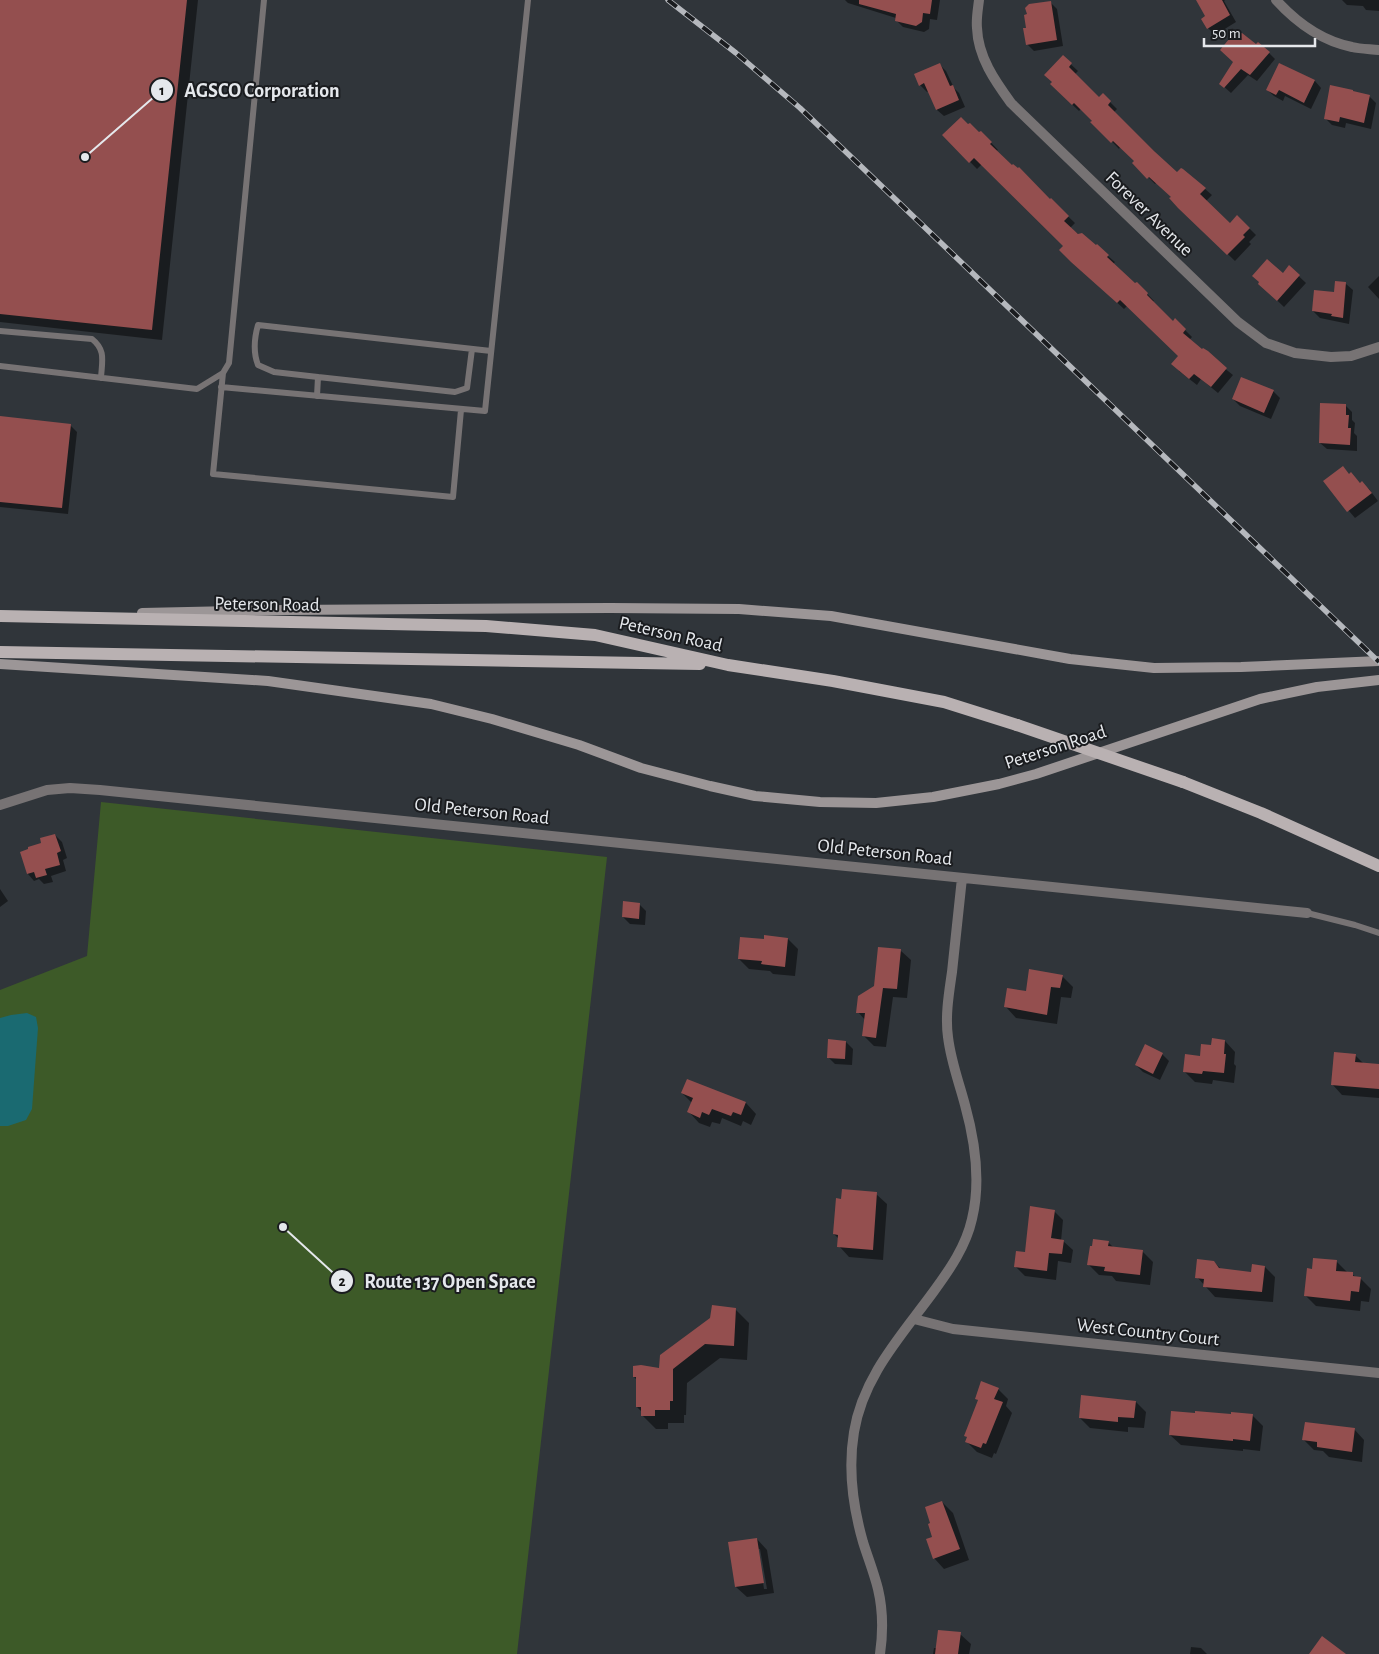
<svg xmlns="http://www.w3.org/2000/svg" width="1379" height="1654" viewBox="0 0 1379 1654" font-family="'Alegreya Sans',sans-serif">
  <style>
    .green { fill: #3d5a28 }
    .water { fill: #1a6a71 }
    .shadow { fill: #0007; fill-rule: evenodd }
    .building { fill: #944f4f }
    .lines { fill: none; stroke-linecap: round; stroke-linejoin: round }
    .service { stroke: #777374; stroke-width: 6 }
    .minor { stroke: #777374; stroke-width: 10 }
    .secondary { stroke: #9c9697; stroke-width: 10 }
    .primary { stroke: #b9b1b2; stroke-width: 12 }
    .rail-casing { stroke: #b5b8bd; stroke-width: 5.5 }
    .rail { stroke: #1a1c1f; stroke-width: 4; stroke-dasharray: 11; stroke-linecap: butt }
    .primary-bridge { stroke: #b9b1b2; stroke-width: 12 }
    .labels { text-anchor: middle; stroke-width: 4; stroke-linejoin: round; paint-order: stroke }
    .street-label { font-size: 19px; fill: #e5e8ec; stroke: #1a1c1f }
    .leader { fill: none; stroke: #e5e8ec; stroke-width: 2 }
    .callout-dot { fill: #e5e8ec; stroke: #1a1c1f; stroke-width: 2 }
    .mark-label { font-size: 15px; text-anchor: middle; font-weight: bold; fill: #111 }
    .callout-label { font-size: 20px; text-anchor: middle; font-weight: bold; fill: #e5e8ec; stroke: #1a1c1f; stroke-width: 4; stroke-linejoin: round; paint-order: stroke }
  </style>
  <rect width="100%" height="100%" fill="#30353a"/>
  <path class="green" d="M101,802L607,857L517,1654H0V990L87,956Z"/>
  <path class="water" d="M27,1013L36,1017L38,1028L32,1109L26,1120L8,1126H0V1018L11,1015Z"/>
  <path class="shadow" d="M0,0H198L162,340L0,322Z
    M845,0H940L937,20L930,19L929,29L924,32L903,27L896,20V18L848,3Z
    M1197,0H1225L1224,1L1236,22L1215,35L1208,28L1202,19L1207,17Z
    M1342,0H1379V11L1366,10L1363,6L1347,5Z
    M1050,2L1057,9L1063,46L1034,51L1027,44Z
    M1256,46L1269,53L1275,59L1257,81L1248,75L1231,93L1221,84Z
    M1063,57L1078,71L1075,74L1099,98L1103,95L1117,109L1114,112L1177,174L1183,170L1212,195L1206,201L1230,225L1249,228L1256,235L1249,242L1251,244L1235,261L1179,207L1173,197L1157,182L1155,184L1134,163L1135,161L1120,147L1119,149L1081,109L1079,111L1058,91Z
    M1280,64L1315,81L1321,88L1311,109L1285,96L1283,101L1274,96L1267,90Z
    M940,65L946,71L954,88L959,93L965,107L944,116L937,110L929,91L927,92L920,85Z
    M1369,96L1376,103L1371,129L1346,123L1345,128L1332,125L1325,118Z
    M968,126L979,134L981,132L998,150L996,151L1050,201L1051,200L1075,223L1070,228L1108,256L1115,262L1113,264L1135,285L1137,283L1154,301L1152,302L1173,322L1175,320L1192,337L1189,340L1233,375L1218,393L1201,379L1197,385L1179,371V356L1128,305L1124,309L1080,268L1064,246L982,164L977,169L944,135Z
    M1289,267L1306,283L1284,307L1260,284L1283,275Z
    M1379,276V299L1368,287Z
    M1346,284L1353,290L1349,324L1320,318L1313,311Z
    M1273,391L1280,398L1271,419L1240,406L1233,399Z
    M1345,405L1352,412V420L1355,423L1354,433L1357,436V451L1327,449L1320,443Z
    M0,417L70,425L77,432L68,514L0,507Z
    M1351,474L1361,484L1369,489L1378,501L1355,518L1326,484Z
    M55,835L62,842L67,858L63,860L66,871L51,876L53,882L44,884L39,879L34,881L28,874L21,853L43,844Z
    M0,889L8,901L0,907Z
    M639,904L646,911L645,925L630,924L623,917Z
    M788,939L798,949L795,976L773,974L770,971L749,969L739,959L765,941Z
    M901,951L911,960L907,998L893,997L886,1047L874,1046L864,1036L865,1020L858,1012Z
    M1062,976L1073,987L1071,998L1061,997L1057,1024L1016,1018L1006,1007L1027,992Z
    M1225,1041L1235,1052L1234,1064L1236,1066L1234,1083L1213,1080L1212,1084L1195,1082L1184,1071L1213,1046Z
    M846,1042L853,1049L852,1065L835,1064L828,1057Z
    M1162,1054L1169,1061L1160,1080L1143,1072L1136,1065Z
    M1355,1055L1364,1064L1379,1065V1098L1342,1095L1332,1084Z
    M688,1081L746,1103L756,1114L751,1125L743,1121L741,1126L722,1118L720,1124L712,1122L710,1127L699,1123L689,1112L692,1103L682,1093Z
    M876,1194L887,1204L883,1260L849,1257L839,1246V1239L834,1234L843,1200Z
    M1054,1211L1063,1220L1061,1241H1063L1073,1250L1071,1263L1058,1261L1056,1280L1025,1276L1015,1266Z
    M1108,1242L1114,1248L1142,1251L1153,1262L1150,1285L1116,1281L1112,1276L1099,1275L1089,1265Z
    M1336,1261L1347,1272L1352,1274L1357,1278H1360L1371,1289L1369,1302L1361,1301L1360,1311L1316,1306L1305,1295L1313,1270Z
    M1214,1262L1222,1270L1252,1273L1265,1267L1275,1277L1273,1302L1215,1297L1197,1277Z
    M735,1309L749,1323L747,1360L720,1358L687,1383L686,1415H684V1423H668V1429H656L642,1415V1412L637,1407V1380L634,1377L660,1370Z
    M998,1389L1008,1399L1006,1406L1012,1413L996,1454L994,1453L992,1458L977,1452L966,1441L968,1438L965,1435L979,1401L976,1398Z
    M1136,1402L1146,1412L1144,1428L1128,1427V1432L1090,1428L1080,1418Z
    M1252,1415L1263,1426L1260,1451L1243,1449V1451L1181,1445L1170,1435Z
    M1354,1429L1364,1440L1362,1462L1329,1457L1323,1451L1314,1450L1304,1440Z
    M942,1502L953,1513L969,1560L944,1569L934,1558V1537L932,1524Z
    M757,1539L767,1550L774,1593L747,1597L736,1587ZM758,1549H760L767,1589H764Z
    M960,1634L971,1644L969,1654H933L934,1648H937Z
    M1191,1647L1201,1648L1207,1654H1190Z"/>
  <path class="building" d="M0,0H187L152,330L0,314Z
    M859,0H932L930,14L923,13L922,22L916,26L895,21L896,14L859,4Z
    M1196,0H1222L1230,15L1207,29L1201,19L1205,16Z
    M1051,1L1057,40L1026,45L1023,28H1026L1024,15L1027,14L1025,8L1029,4Z
    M1234,33H1242L1256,44L1258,42L1270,52L1250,75L1241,69L1224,88L1219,84L1233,62L1220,50Z
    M1063,55L1072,63L1069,67L1099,97L1103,93L1111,101L1108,105L1154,151L1177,172L1181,168L1183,169L1206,188L1200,194L1230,223L1237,215L1250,228L1243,235L1245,237L1227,255L1178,208L1169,198L1171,197L1149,177L1147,179L1132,163L1134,161L1113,141L1111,143L1090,122L1092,121L1074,103L1072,105L1050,84L1052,82L1044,75Z
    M940,63L950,86L953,85L959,100L936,110L924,83L919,86L914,74Z
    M1279,63L1315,80L1304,103L1279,90L1276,95L1266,90Z
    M1330,85L1353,90V91L1370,95L1364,123L1340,117L1339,122L1324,119Z
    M961,117L968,124L970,123L979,132L981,131L992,142L990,144L1012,165L1013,164L1018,168L1019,167L1050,199L1051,198L1069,216L1064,221L1078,234L1082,233L1096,245L1097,244L1109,255L1107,257L1135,283L1137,282L1148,293L1147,295L1173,321L1175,318L1186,329L1183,333L1202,349L1203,348L1208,351L1227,368L1211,387L1194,374L1189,379L1171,364L1178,356L1120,300L1117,303L1071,262L1059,250L1063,246L974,158L969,163L942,135Z
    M1267,259L1283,273L1289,265L1300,275L1277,301L1258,284L1259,282L1252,276Z
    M1335,281L1346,282L1343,318L1331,316L1332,314L1312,311L1314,290L1334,292Z
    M1241,377L1274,390L1264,413L1232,399Z
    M1320,403L1346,404V415H1349L1348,428H1351L1350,445L1319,443Z
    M0,416L71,424L62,508L0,502Z
    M1343,466L1349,474L1351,472L1360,483L1362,481L1372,493L1347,512L1323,481Z
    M55,834L61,851L57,853L60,865L45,869L47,875L36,878L34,872L27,874L20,852L28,849V847L41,843L40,838Z
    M623,901L640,903L639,919L622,917Z
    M764,935L788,938L785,967L761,964L762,961L738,959L740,937L764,939Z
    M878,947L901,949L897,989L883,988L876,1038L862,1036L865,1013H856L858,996L874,986Z
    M1029,969L1063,975L1060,988L1051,987L1047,1015L1004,1007L1007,988L1026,991Z
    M1212,1038L1225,1040L1224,1054H1226L1224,1073L1203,1071L1202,1074L1183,1072L1185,1054L1200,1056L1201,1044L1211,1045Z
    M828,1039L846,1041L845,1059L827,1058Z
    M1145,1044L1163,1053L1153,1074L1135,1065Z
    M1334,1052L1356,1054L1355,1062L1379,1064V1089L1331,1085Z
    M687,1079L746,1102L741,1115L733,1112L731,1116L712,1109L709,1115L702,1112L700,1118L687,1112L693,1098L681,1093Z
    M842,1189L877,1192L873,1250L837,1247L838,1235L833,1234L836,1198L841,1199Z
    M1030,1206L1055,1210L1051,1238L1064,1240L1062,1254L1049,1253L1047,1271L1014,1267L1016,1251L1025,1252Z
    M1093,1239L1109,1241L1108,1246L1143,1250L1140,1275L1104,1271L1105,1267L1087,1265L1090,1246H1092Z
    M1313,1258L1337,1260L1336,1271L1353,1272V1276L1361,1277L1359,1292L1351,1291L1350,1301L1304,1296L1307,1268L1312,1269Z
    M1197,1259L1214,1261L1219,1268L1251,1272L1252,1264L1265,1266L1262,1292L1203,1287L1204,1279L1195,1278Z
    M712,1305L736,1308L734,1346L705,1344L673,1369V1401H670V1410H655V1416H641V1407H636V1377H633V1366L641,1365L659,1368L660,1355L710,1318Z
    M981,1381L999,1388L994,1399L1003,1402L986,1444L983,1443L981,1448L965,1442L967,1437L964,1436L978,1400L975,1399Z
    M1081,1395L1136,1401L1134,1418L1118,1417V1422L1079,1418Z
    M1171,1411L1195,1413V1411L1231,1414V1412L1253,1414L1250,1441L1233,1439V1441L1169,1435Z
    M1305,1422L1355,1428L1352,1452L1317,1447V1442L1302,1440Z
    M942,1501L960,1549L933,1559L926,1539L932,1537L928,1524L930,1523L925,1507Z
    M757,1538L764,1583L735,1587L728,1542Z
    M938,1630L961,1632L958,1654H935Z
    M1322,1636L1346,1654H1309Z"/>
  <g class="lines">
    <path class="service" d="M0,331L92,339C106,350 102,361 101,378
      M0,366L197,389L223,373L229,363L264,0
      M223,373L213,474L453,497L461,410
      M318,377L455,392L467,388L472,349
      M221,387L485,411L528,0
      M317,396L318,377L274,372L258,365C253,352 254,339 258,325L491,351
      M1307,913L1355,925L1379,933"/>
    <path class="minor" d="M979,0C978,9 976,19 977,28C978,57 995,81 1011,103L1238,322L1266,343L1295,353L1331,357L1351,356L1379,347
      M1276,0C1296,22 1322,41 1352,47C1360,49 1370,49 1379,50
      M0,805L47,790L70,788L100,790L1307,913
      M914,1319L953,1329L1379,1373
      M880,1654C883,1633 883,1610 878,1589C874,1573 868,1558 863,1542C853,1507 848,1468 854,1432C863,1376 902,1335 934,1291C950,1269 966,1246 972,1219C981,1182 975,1141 965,1105C959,1082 951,1062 948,1037C945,1016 949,993 952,972C955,941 959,909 962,878"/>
    <path class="secondary" d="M142,613L283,610L610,608L739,609L831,616L1070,659L1154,668L1241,667L1379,661
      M0,664L268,681L431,704L492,719L579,745L641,768L710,786L755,796L820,802L876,803L933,797L999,784L1036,774L1260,699L1317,687L1379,680"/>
    <path class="primary" d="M0,616L486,626L595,635L728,665L833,681L944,702L1017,725
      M0,652L700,664
      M1183,782L1261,813L1379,866"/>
    <defs>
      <path id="rail" d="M668,0L736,53L800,108L1379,662"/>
    </defs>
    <use href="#rail" class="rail-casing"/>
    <use href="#rail" class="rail"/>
    <path class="primary-bridge" d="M1017,725L1183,782"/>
  </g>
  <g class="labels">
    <g class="street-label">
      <text transform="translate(1150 213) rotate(44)" y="7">Forever Avenue</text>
      <text transform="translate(267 603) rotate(1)" y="7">Peterson Road</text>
      <text transform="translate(671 633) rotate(13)" y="7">Peterson Road</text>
      <text transform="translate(1055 746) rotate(-18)" y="7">Peterson Road</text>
      <text transform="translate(482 810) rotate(6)" y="7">Old Peterson Road</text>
      <text transform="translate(885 851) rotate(6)" y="7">Old Peterson Road</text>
      <text transform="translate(1148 1331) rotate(6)" y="7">West Country Court</text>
    </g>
  </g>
  <path class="leader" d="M85 157L162 90M283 1227L342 1281"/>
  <g class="callout-dot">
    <circle cx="85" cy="157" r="5"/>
    <circle cx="283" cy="1227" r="5"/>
    <circle cx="162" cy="90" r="12"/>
    <circle cx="342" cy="1281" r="12"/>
  </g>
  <g class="mark-label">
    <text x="162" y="95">1</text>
    <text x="342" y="1286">2</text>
  </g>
  <g class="callout-label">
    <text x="262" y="97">AGSCO Corporation</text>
    <text x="450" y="1288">Route 137 Open Space</text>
  </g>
  <path d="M1204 38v8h111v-8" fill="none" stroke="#e5e8ec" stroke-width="2.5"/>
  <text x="1212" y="38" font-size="15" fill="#e5e8ec" stroke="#1a1c1f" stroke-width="4" paint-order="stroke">50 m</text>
</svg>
